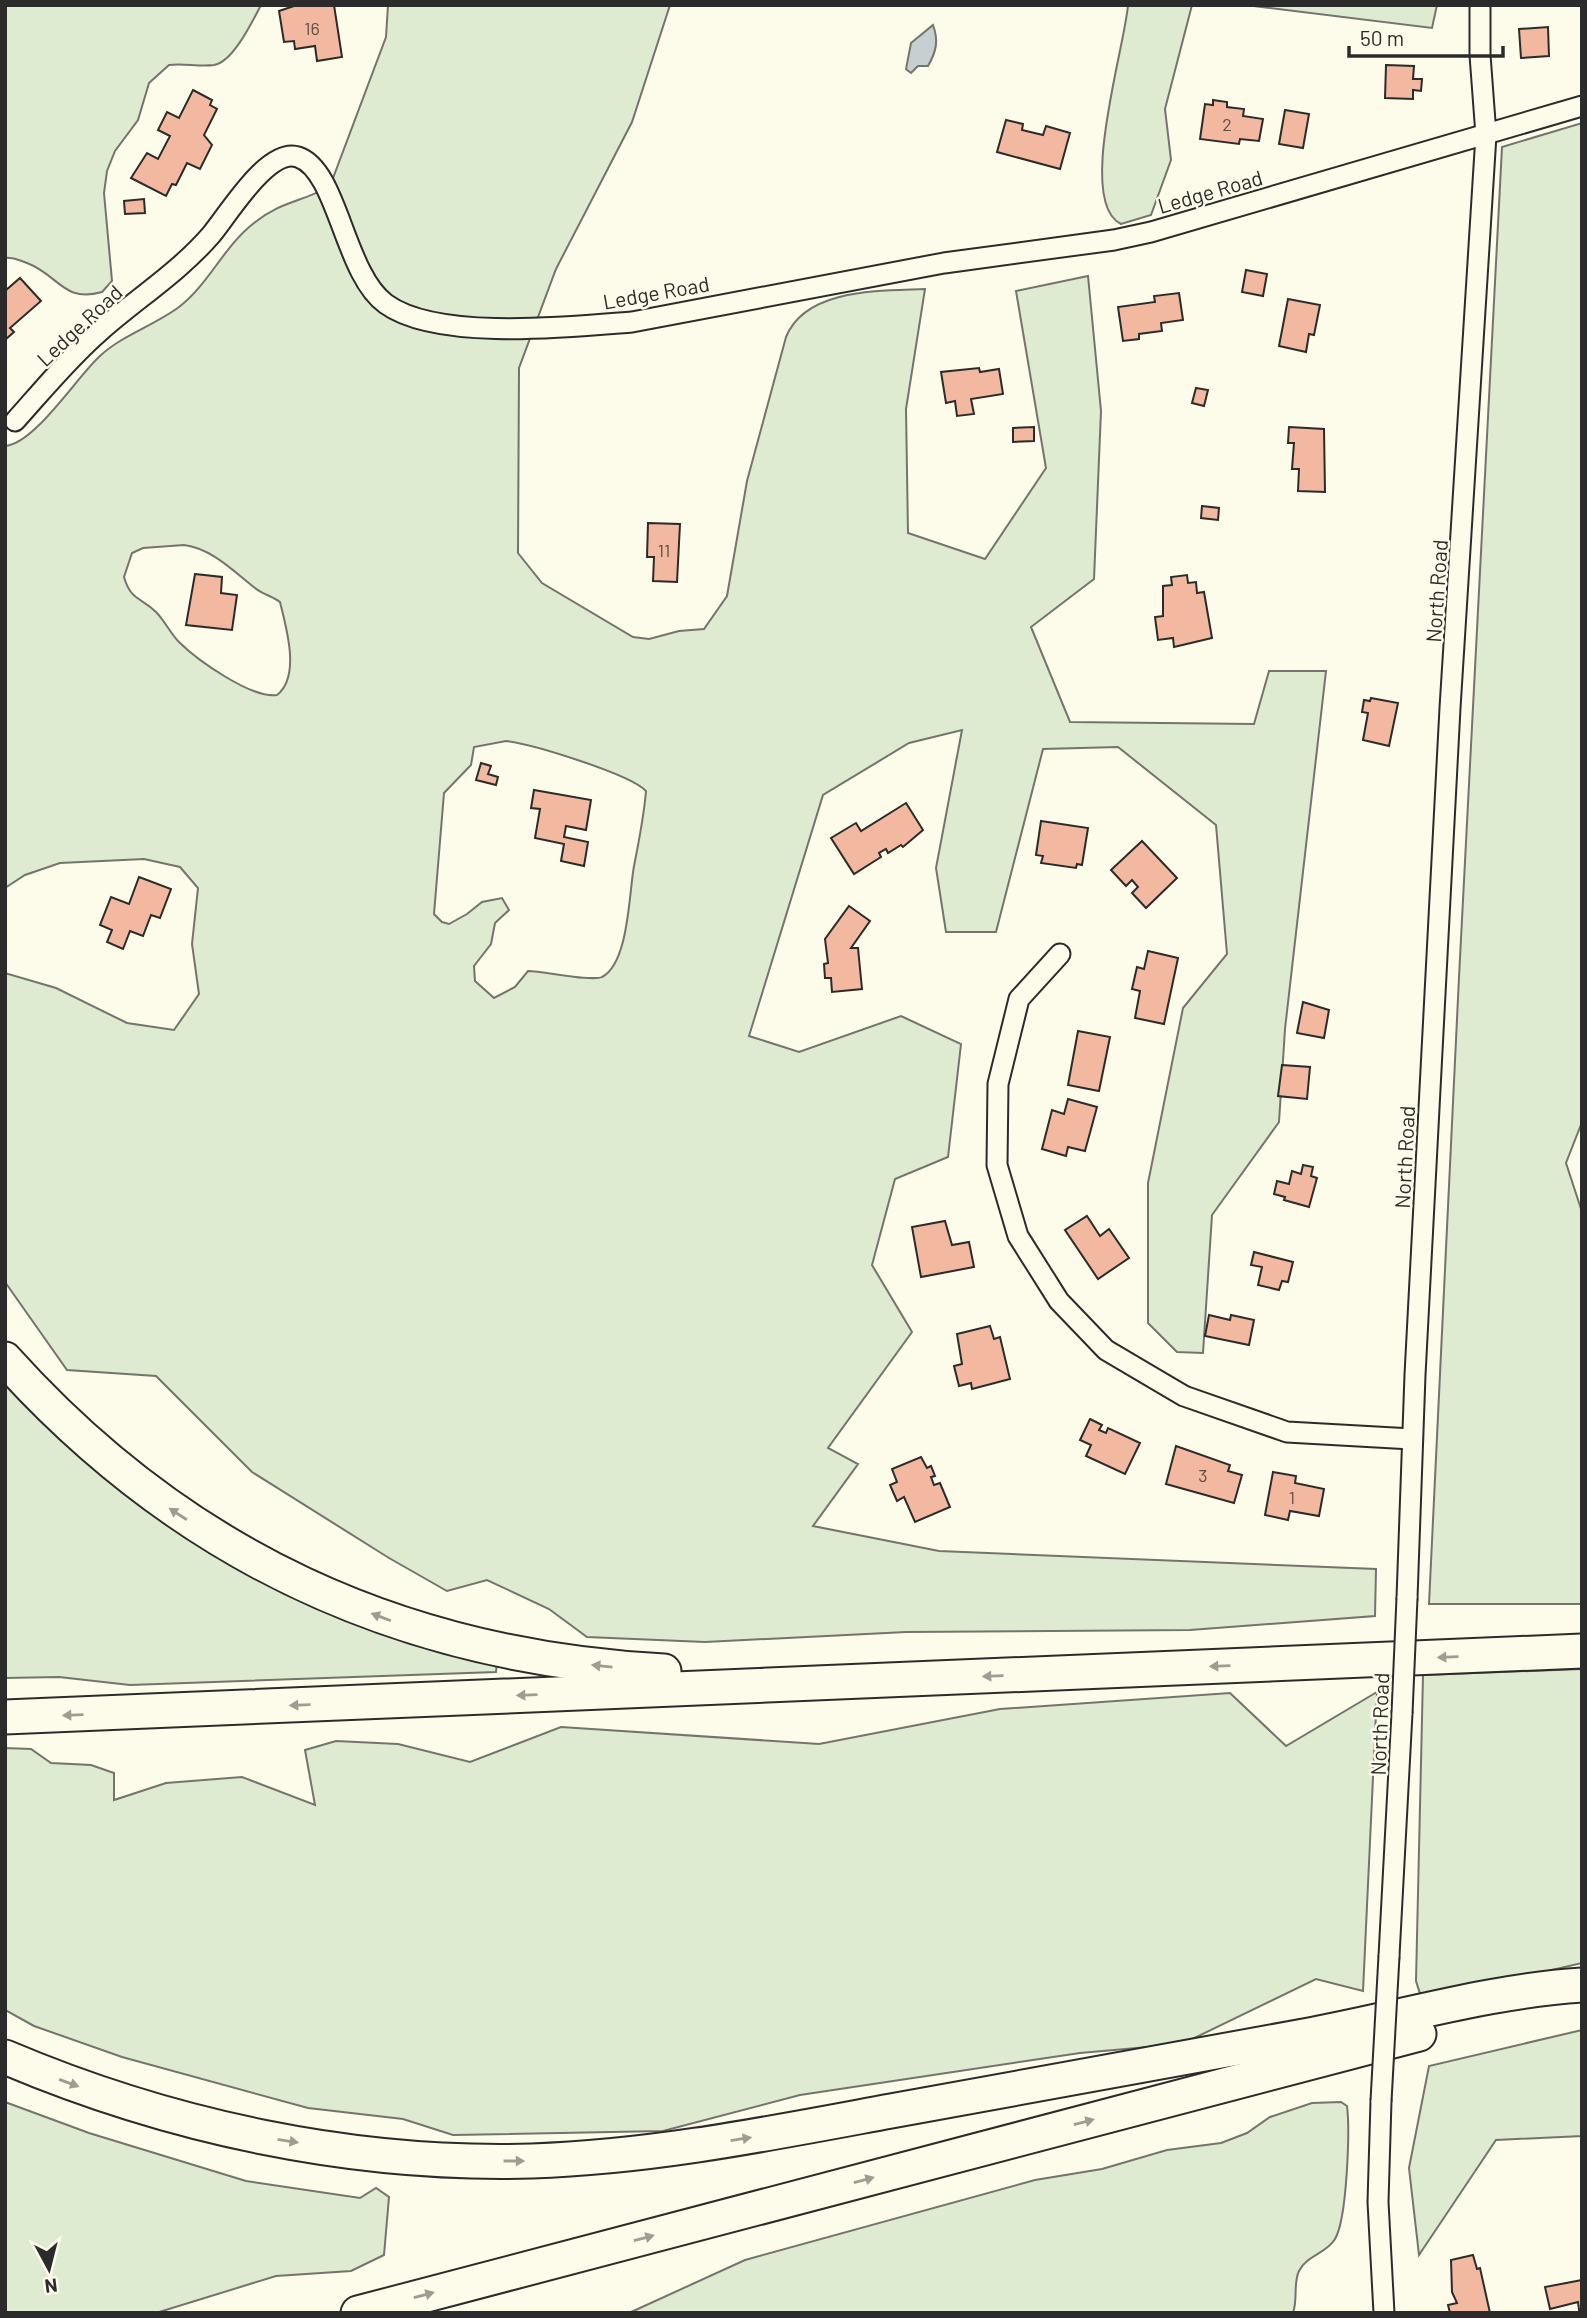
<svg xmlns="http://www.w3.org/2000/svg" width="1587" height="2318" font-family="Barlow,sans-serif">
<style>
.green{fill:#deebd1;stroke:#74746e;stroke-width:2;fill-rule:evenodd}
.water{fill:#c7d0d0;stroke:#74746e;stroke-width:2}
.building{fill:#f2b8a0;stroke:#2b2b2b;stroke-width:2}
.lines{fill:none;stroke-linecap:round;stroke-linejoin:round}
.street-casing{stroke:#2b2b2b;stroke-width:23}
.highway-casing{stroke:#2b2b2b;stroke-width:37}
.street{stroke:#fdfbea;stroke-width:19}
.highway{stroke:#fdfbea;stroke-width:33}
.street-bridge-casing{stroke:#2b2b2b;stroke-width:23;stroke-linecap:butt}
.street-bridge{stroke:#fdfbea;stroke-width:19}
.oneway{fill:#9e9d94}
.labels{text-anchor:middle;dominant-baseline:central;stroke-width:5;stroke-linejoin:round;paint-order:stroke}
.number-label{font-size:18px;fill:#5d4e48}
.street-label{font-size:21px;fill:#2b2b2b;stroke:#fdfbea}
</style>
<rect width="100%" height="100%" fill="#fdfbea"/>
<g class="green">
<path d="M5 5H261C252 22 233 62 214 65 199 67 184 63 169 65L149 83 138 120 115 151 107 171 104 193 112 281 102 292C63 303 59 275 27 263 18 260 15 257 5 258Z"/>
<path d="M388 5H670L632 122 556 269 519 368 518 553 542 583 633 637 649 639 679 631 704 629 727 596 747 481 786 337C806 288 880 291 925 289L906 409 908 533 985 559 1046 468 1016 291 1088 276 1101 411 1094 579 1031 627 1070 722 1254 724 1269 671H1326L1285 1029 1279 1122 1212 1215 1203 1353 1177 1352 1148 1323V1183L1183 1008 1227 954 1216 825 1118 747 1043 749 996 932H946L936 868 962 730 909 743 823 795 749 1036 799 1052 901 1016 961 1044 948 1157 895 1179 872 1265 912 1332 828 1448 858 1464 813 1526 939 1551 1376 1569 1375 1616 1190 1630 906 1632 705 1642 587 1637 549 1609 487 1580 447 1591 389 1558 252 1472 156 1376 67 1370 5 1282V973L56 988 127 1023 174 1030 199 994 192 944 198 888 180 867 144 859 60 863 25 875 5 888V446C35 444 78 375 101 355 123 335 155 325 179 307 209 284 224 246 254 223 281 201 303 202 330 186L386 37ZM184 545C213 549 233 571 255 588 262 594 272 596 280 602 286 627 301 676 277 695 252 699 197 660 179 642 170 633 165 621 156 612 141 597 131 601 124 577L132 553 143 548ZM506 741C532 744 630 774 646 791 644 816 639 841 634 866 629 892 629 963 602 977 593 982 543 971 528 971L515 987 494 998 475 981 474 966 491 944 495 923 509 910 502 898 482 902 467 914 449 924 442 922 434 914 444 793 471 765 474 747Z"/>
<path d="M1128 5H1192L1165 109 1171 160 1151 215 1121 224C1076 202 1125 47 1128 5Z"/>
<polygon points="1245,5 1437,5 1432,28"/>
<path d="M1582 123V1122L1566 1163 1582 1212V1604H1429C1449 1118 1479 633 1502 147Z"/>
<polygon points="5,1377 124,1492 183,1533 497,1661 496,1672 130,1685 59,1677 5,1678"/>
<polygon points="1582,1669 1582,1963 1422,2000 1416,1981 1423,1675"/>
<polygon points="1377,1692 1363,1991 1316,1979 1182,2044 1080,2053 800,2095 663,2131 453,2135 403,2119 308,2108 122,2057 34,2026 5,2010 5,1748 31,1749 51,1763 91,1765 114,1773 114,1800 166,1783 242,1777 315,1805 305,1750 336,1741 398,1744 470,1762 561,1727 819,1744 1000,1709 1230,1693 1286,1746"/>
<polygon points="1582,2030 1582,2136 1496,2140 1419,2255 1409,2168 1429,2066"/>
<polygon points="5,2102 89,2133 246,2181 360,2198 376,2188 389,2197 384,2255 351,2271 276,2276 156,2313 5,2313"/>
<path d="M1341 2102 1347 2106C1350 2131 1347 2219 1335 2239 1326 2254 1307 2255 1299 2271 1293 2283 1298 2299 1293 2313H629L745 2260 1035 2180 1102 2169 1167 2150 1221 2143 1247 2133 1270 2117 1312 2103Z"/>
</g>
<path class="water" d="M933 25C939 41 936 52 928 66H918L911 73 906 69 911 43Z"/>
<g class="building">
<polygon points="297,5 334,5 342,57 317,61 315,46 295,49 294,41 284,42 279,11"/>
<polygon points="1548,27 1549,56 1521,58 1519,29"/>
<polygon points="1386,65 1414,66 1413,79 1422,79 1421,91 1413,90 1413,99 1385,98"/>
<polygon points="193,90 212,100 210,105 217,109 204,135 212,145 200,169 187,163 176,185 172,184 166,196 131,178 147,153 158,159 170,136 158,130 167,112 179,118"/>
<polygon points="1213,100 1227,102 1227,107 1244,109 1243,116 1263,119 1259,141 1240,139 1239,144 1200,139 1205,104 1213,105"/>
<polygon points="1285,110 1309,114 1303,148 1279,144"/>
<polygon points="1006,120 1023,124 1022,130 1043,135 1046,126 1070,133 1060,169 997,152"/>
<polygon points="144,199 145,213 125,214 124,201"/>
<polygon points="1246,270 1267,274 1263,296 1242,292"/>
<polygon points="20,278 41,301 10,328 14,332 6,339 5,291"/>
<polygon points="1179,293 1183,320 1161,323 1162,331 1139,334 1139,339 1123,341 1118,307 1155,302 1154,296"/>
<polygon points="1288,299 1320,305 1314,335 1309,334 1306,352 1279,346"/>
<polygon points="979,368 980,372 999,369 1003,394 971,399 974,414 957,416 955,401 946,403 941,372"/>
<polygon points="1196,388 1208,390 1204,406 1192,403"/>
<polygon points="1034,427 1034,441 1013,442 1013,428"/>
<polygon points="1289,427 1324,429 1325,492 1298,491 1299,469 1292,469 1294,443 1288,443"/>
<polygon points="1202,506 1219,508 1218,520 1201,518"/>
<polygon points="648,523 680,524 677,582 653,581 654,557 647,557"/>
<polygon points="195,574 222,577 221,593 237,595 232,630 186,625"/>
<polygon points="1187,575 1188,583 1196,582 1197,593 1204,592 1212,638 1174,647 1173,638 1158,640 1155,617 1163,616 1163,586 1172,585 1171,577"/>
<polygon points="1371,698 1398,703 1389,746 1363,740 1368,713 1362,712 1364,700 1370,701"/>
<polygon points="481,763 491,766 488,774 498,777 496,785 476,780"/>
<polygon points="534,790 591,800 586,830 566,826 564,837 588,842 584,866 561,861 564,844 535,838 540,809 531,808"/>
<polygon points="906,803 923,830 903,847 901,845 888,853 886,849 879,853 881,857 854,874 831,838 856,823 861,831"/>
<polygon points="1041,821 1088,828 1082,865 1077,864 1076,868 1041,863 1043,856 1036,855"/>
<polygon points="1142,841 1177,878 1146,908 1132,893 1138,887 1132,880 1126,886 1111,870"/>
<polygon points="139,877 171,889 160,918 151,915 143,936 130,931 123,949 107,942 112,930 100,925 111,897 129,904"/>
<polygon points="849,906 870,921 851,948 858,948 862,989 832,992 831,978 825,978 824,964 828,963 825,939"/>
<polygon points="1148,951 1178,958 1164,1024 1135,1018 1140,991 1132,989 1137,967 1144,969"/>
<polygon points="1303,1002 1329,1010 1324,1038 1297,1033"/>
<polygon points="1078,1031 1110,1037 1099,1091 1068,1085"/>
<polygon points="1282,1065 1310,1067 1307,1099 1278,1096"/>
<polygon points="1068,1099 1097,1107 1085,1151 1068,1147 1066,1156 1042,1149 1052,1110 1064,1114"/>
<polygon points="1303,1165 1313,1167 1311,1176 1317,1178 1309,1207 1284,1200 1285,1197 1274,1194 1277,1181 1289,1184 1292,1171 1301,1174"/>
<polygon points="1087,1216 1100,1236 1109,1229 1129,1258 1098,1279 1065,1230"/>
<polygon points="945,1221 952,1245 969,1242 974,1267 921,1277 912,1227"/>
<polygon points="1254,1252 1293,1262 1288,1282 1282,1281 1279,1290 1258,1285 1262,1267 1251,1265"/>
<polygon points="1209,1315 1230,1320 1231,1315 1254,1320 1249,1345 1205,1336"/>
<polygon points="990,1326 994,1339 1000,1337 1010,1379 972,1389 971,1383 959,1386 954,1366 962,1364 957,1334"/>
<polygon points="1090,1419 1102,1425 1099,1430 1106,1433 1108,1428 1140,1443 1125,1474 1086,1456 1091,1445 1080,1440"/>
<polygon points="1176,1446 1230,1465 1228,1471 1242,1475 1234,1503 1166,1484"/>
<polygon points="921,1457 927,1468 931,1466 935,1476 931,1477 934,1485 940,1483 950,1507 915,1522 904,1497 897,1501 890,1485 897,1482 892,1469"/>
<polygon points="1273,1472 1296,1476 1295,1483 1324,1489 1319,1516 1290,1511 1288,1520 1265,1515"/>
<polygon points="1473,2255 1477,2269 1480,2268 1490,2313 1450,2313 1448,2305 1457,2303 1452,2292 1451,2260"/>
<polygon points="1582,2280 1582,2310 1579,2310 1578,2302 1550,2309 1545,2287"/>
</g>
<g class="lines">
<g class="street-casing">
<g id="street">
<path d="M15 421C42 391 68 359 99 332 136 299 178 273 211 235 228 215 268 147 298 157 338 170 344 274 386 304 437 341 570 327 632 322L944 263 1114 240 1151 232 1582 106"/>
<polyline points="1060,954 1019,999 998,1084 997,1165 1018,1236 1059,1301 1106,1350 1184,1396 1287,1432 1412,1439"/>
<polyline points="1407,1598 1415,1375 1450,708 1486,135 1480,55 1480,5"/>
<polyline points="1389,1956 1402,1713"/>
<polyline points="1381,2101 1378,2202 1384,2313"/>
</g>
</g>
<g class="highway-casing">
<g id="highway">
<path d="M5 1359C182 1556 401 1657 664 1671"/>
<polyline points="5,1717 1582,1651"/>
<path d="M5 2057C170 2127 352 2166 532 2161 653 2157 772 2133 891 2111 1029 2086 1167 2061 1304 2036 1397 2019 1488 1991 1582 1985"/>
<polyline points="358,2313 1419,2034"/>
</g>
</g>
<use href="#street" class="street"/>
<use href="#highway" class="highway"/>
<g class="street-bridge-casing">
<g id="street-bridge">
<polyline points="1402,1713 1407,1598"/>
<polyline points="1381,2101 1389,1956"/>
</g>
</g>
<use href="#street-bridge" class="street-bridge"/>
</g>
<defs><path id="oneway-solid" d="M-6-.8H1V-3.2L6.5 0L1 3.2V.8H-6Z" transform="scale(1.75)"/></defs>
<g class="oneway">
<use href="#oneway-solid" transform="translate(178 1514) rotate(-147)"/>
<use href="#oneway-solid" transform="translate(381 1617) rotate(-159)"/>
<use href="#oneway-solid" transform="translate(1448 1657) rotate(178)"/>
<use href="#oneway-solid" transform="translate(602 1666) rotate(-174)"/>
<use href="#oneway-solid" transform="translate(1220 1666) rotate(178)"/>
<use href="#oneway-solid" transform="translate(993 1676) rotate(178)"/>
<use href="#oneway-solid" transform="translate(527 1695) rotate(178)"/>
<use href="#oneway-solid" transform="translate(300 1705) rotate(178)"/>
<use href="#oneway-solid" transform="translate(73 1715) rotate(178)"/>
<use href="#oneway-solid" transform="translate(69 2083) rotate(20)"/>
<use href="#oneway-solid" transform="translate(1084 2122) rotate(-15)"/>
<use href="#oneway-solid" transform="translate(741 2139) rotate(-9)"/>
<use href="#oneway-solid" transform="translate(288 2141) rotate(9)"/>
<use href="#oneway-solid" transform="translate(514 2161)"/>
<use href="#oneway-solid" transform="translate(864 2180) rotate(-15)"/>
<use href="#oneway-solid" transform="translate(644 2238) rotate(-15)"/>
<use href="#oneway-solid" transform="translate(424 2295) rotate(-15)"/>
</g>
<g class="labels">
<g class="number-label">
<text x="312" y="28">16</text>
<text x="1227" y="124">2</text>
<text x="664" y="550">11</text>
<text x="1203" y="1475">3</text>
<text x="1292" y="1497">1</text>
</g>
<g class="street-label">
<text transform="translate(1210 191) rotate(-16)">Ledge Road</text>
<text transform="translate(656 292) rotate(-10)">Ledge Road</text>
<text transform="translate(79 325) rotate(-43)">Ledge Road</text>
<text transform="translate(1436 591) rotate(-86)">North Road</text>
<text transform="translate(1404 1157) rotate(-87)">North Road</text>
<text transform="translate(1379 1724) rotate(-88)">North Road</text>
</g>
</g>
<rect width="1587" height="2318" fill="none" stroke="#2b2b2b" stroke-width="14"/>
<g transform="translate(49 2269) rotate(173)" stroke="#fdfbea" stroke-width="5" paint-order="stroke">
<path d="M0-5L12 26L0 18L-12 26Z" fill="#2b2b2b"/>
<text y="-10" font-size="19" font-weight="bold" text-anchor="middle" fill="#2b2b2b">N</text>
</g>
<path d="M1349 46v10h154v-10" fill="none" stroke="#2b2b2b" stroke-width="3.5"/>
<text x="1360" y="46" font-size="21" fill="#2b2b2b" stroke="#fdfbea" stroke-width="5" paint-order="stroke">50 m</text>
</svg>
